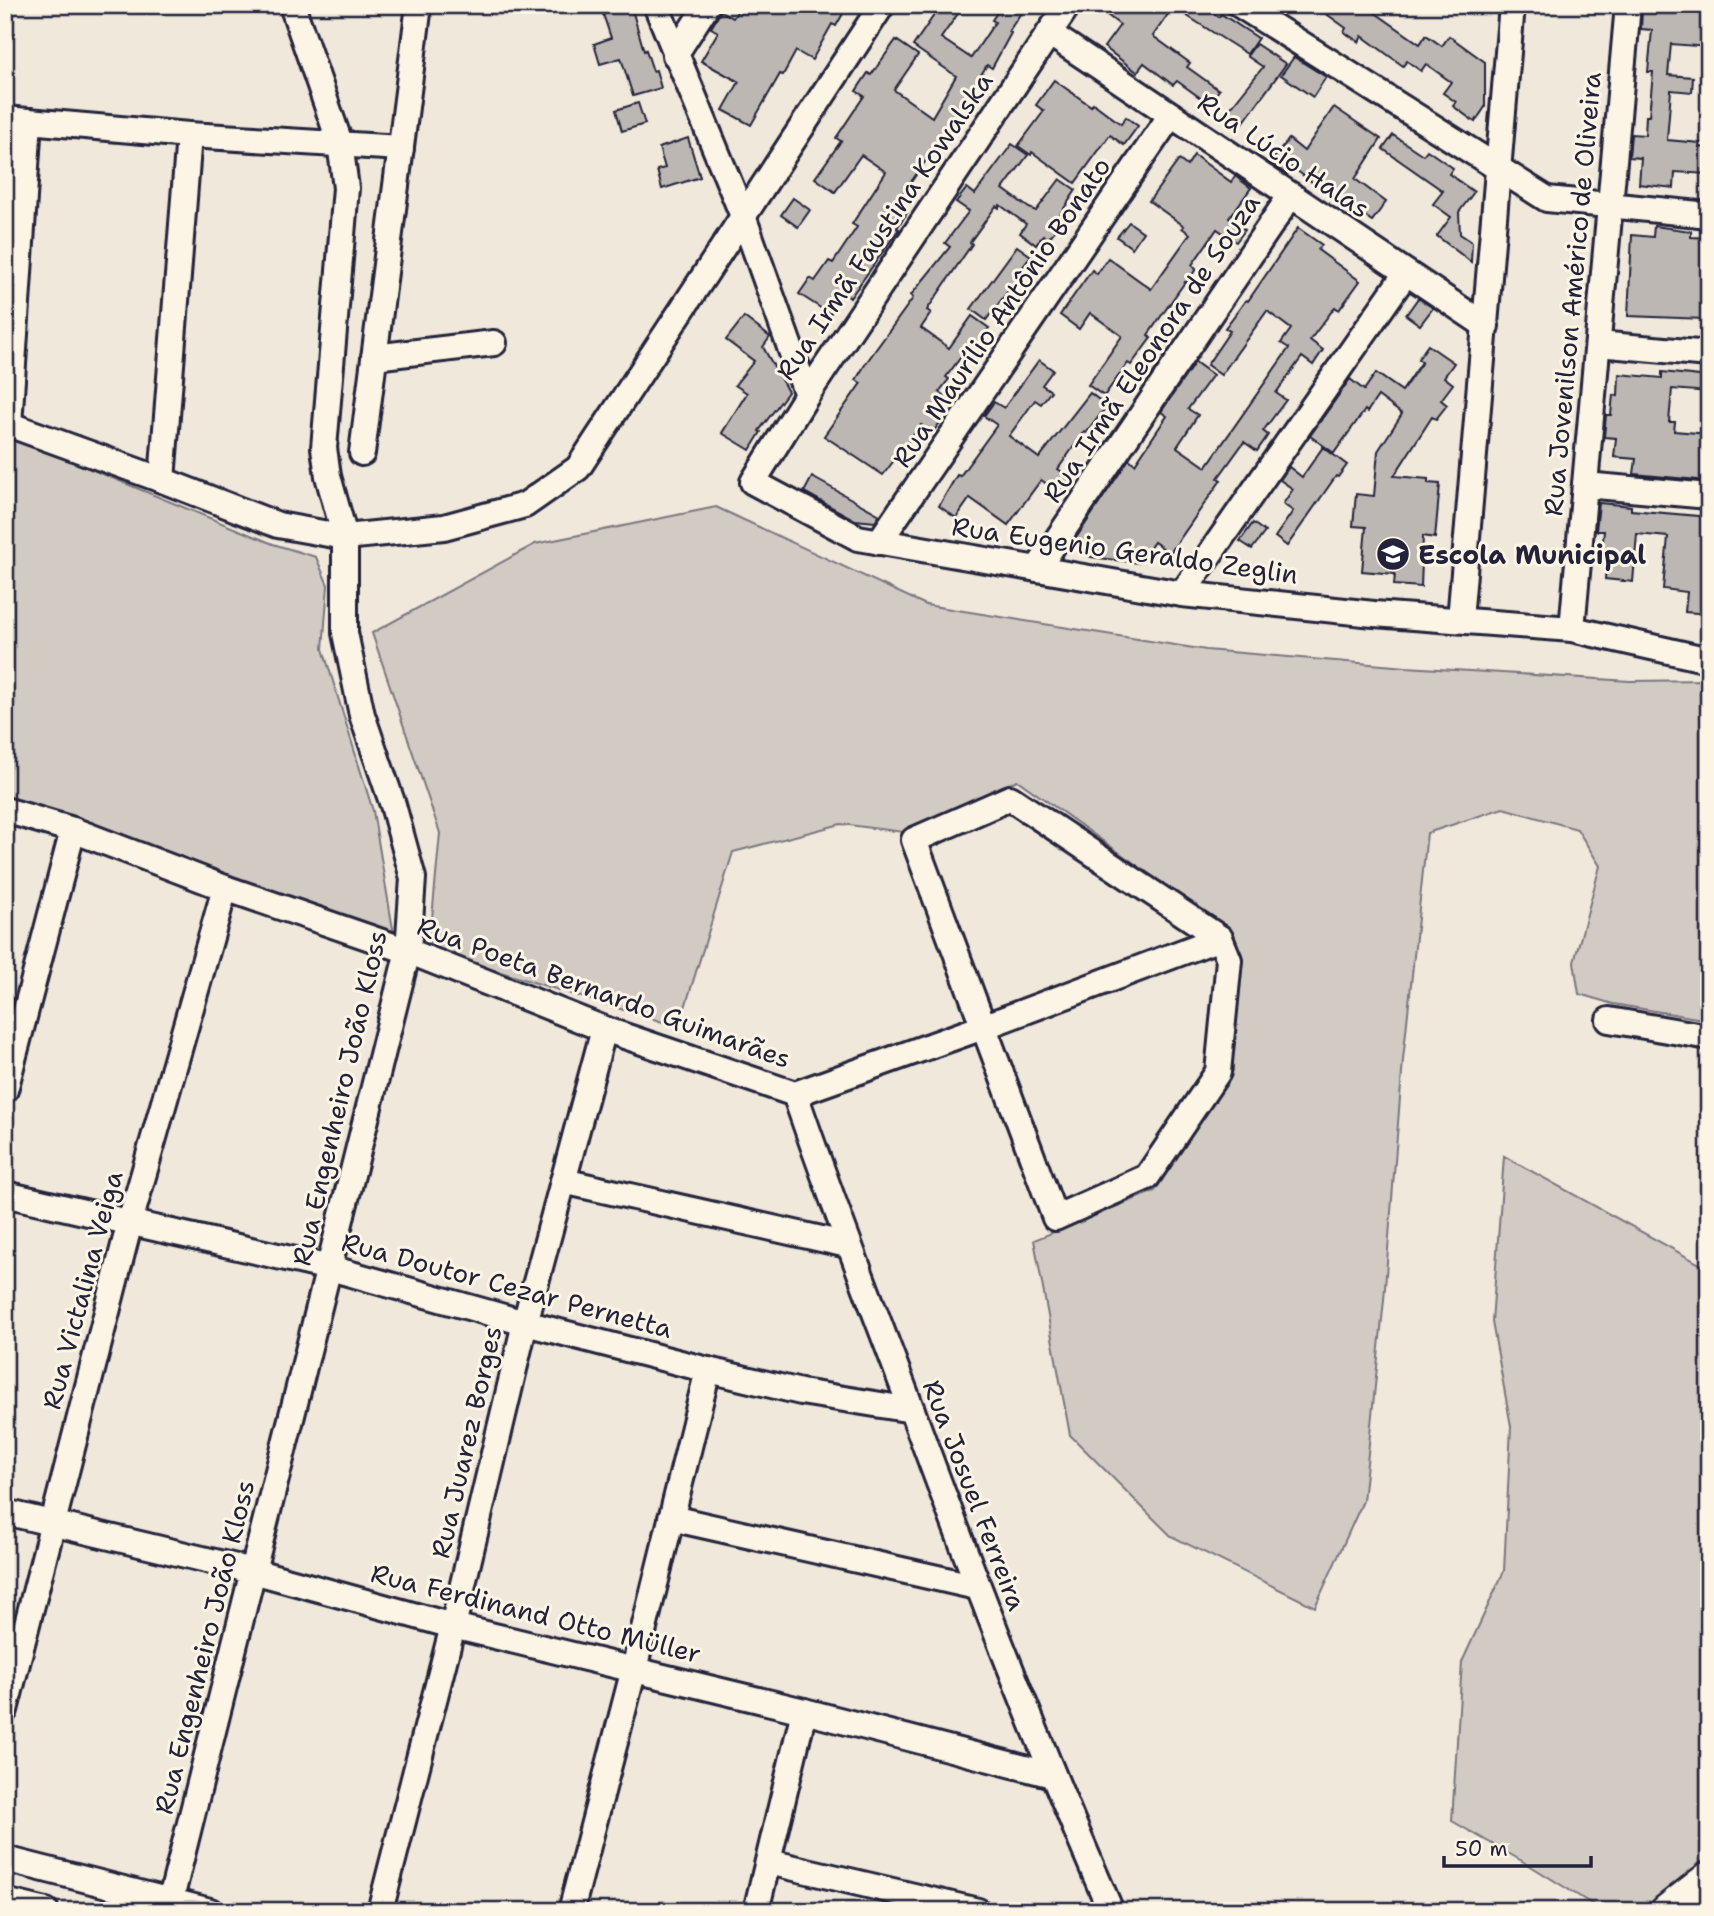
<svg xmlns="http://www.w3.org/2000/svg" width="1714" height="1916" font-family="'Shantell Sans',sans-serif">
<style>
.green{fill:#d1cbc3;stroke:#7a767f;stroke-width:2}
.building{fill:#bcb7b3;stroke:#22223b;stroke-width:2}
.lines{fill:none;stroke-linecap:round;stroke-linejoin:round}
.minor-casing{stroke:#22223b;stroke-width:30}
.major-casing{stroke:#22223b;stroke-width:37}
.minor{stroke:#fcf5e5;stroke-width:24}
.major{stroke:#fcf5e5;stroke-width:32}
.labels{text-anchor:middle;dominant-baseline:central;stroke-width:6;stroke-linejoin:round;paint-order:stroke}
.street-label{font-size:26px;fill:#22223b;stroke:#fcf5e5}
.poi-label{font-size:26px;font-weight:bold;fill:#22223b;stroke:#fcf5e5;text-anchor:start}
</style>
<rect width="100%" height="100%" fill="#efe8db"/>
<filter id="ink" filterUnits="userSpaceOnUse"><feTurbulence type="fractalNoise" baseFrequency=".0143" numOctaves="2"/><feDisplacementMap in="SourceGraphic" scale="14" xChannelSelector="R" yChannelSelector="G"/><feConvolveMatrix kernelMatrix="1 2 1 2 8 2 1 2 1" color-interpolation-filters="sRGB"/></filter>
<g filter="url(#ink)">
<g class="green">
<polygon points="5,434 273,544 316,557 328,585 323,649 373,811 394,935 5,797"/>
<polygon points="716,507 926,605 1206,650 1406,667 1630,681 1709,680 1709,1020 1613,1004 1579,994 1574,962 1600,866 1577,829 1503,808 1427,833 1403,1060 1384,1300 1363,1501 1315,1607 1171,1536 1070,1435 1034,1240 1155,1191 1233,1071 1235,935 1017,780 911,833 841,824 733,852 679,1027 429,950 440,833 372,633 535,544"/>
<polygon points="1504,1156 1709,1269 1709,1873 1645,1911 1603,1911 1529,1865 1452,1821 1462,1662 1504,1571 1511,1426 1492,1322"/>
</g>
<g class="building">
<polygon points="741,5 848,5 836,26 832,24 812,60 796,51 783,75 780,74 751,125 723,110 739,82 701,61 718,32 711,28 721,11 733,18"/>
<polygon points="941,5 964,5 941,38 971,58 995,22 992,20 1002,5 1026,5 1009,31 1011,33 992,68 987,65 943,136 895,205 907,213 897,228 899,229 850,298 844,293 830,314 799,294 810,278 815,281 829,261 833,263 857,227 852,224 886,172 861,155 835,192 815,178 841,141 836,138 864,96 856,91 868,73 871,75 896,40 918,55 894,90 932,117 956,76 913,46"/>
<polygon points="1094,5 1201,5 1219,17 1221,14 1258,38 1247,54 1173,7 1153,36 1190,63 1187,67 1219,90 1209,104 1177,81 1173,85 1144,63 1137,72 1104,47 1120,25"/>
<polygon points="1314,5 1364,5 1420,44 1426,35 1442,46 1449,36 1485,62 1485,107 1475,122 1453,106 1456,102 1443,93 1451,82 1426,64 1421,71 1407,61 1403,66 1362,36 1359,42 1344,32 1346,28"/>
<polygon points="1651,5 1709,5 1709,47 1671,44 1668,75 1693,77 1692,92 1671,90 1667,140 1700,143 1699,147 1709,148 1709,174 1675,172 1674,188 1639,184 1641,158 1629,157 1631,134 1645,135 1646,116 1649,116 1653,72 1648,72 1652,30 1641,29 1642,11 1650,11"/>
<polygon points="631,6 644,51 646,50 653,71 656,70 661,88 633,96 621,58 600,64 594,44 611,38 603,14"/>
<polygon points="1256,44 1286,64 1243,123 1228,111 1263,67 1247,56"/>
<polygon points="1294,57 1326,77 1313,97 1281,75"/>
<polygon points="1054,80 1091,106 1093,103 1121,124 1126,117 1138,126 1124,145 1110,135 1075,183 1032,152 1031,155 1018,146 1044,111 1036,105"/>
<polygon points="638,103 645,124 622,131 616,110"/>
<polygon points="1334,107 1381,139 1355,179 1386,202 1372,221 1338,197 1336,200 1292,167 1286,174 1270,163 1289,139 1304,151"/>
<polygon points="1393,135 1423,155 1427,150 1453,168 1449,174 1474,192 1459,212 1460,234 1472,242 1471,262 1437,236 1451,217 1433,204 1443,191 1383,149"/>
<polygon points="688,138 700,177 662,189 657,170 665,168 659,148"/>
<polygon points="1012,144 1028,155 1003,189 1029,208 1036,211 1060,179 1076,190 1057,219 1055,218 1051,224 1057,228 1048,239 1043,235 1036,245 1020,233 1026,224 1000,205 999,208 996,206 970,242 972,244 927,310 931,313 921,328 949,348 972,316 989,328 977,344 981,347 972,359 964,353 946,377 949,379 939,392 947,398 935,415 942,420 932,433 921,425 883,475 824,436 861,383 856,380 866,363 913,298 911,295 950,247 945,243 969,211 956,202 967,188 975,194"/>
<polygon points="1194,155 1231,182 1235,176 1251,188 1229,218 1245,230 1236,242 1217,229 1192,265 1196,269 1186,283 1185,282 1148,335 1151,338 1131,365 1128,363 1104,396 1088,385 1122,336 1090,313 1079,329 1060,315 1092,270 1097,274 1108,258 1151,289 1190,234 1182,228 1184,226 1149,201 1179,160 1187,166"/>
<polygon points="793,198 810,210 798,227 781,215"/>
<polygon points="1129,222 1143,232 1132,248 1117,237"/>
<polygon points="1654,226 1691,231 1691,237 1709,238 1709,298 1707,298 1705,319 1628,316 1632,235 1653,237"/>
<polygon points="1298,228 1322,245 1318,250 1360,281 1339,310 1335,307 1310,340 1323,350 1313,365 1302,357 1276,393 1286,400 1263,431 1268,435 1257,451 1244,442 1218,478 1221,480 1170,553 1154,542 1139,563 1091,557 1072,544 1129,459 1135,464 1167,416 1161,412 1195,362 1213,375 1188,409 1198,415 1177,447 1206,467 1289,348 1281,343 1291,329 1267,311 1221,375 1207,365 1230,331 1225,328 1246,300 1248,301"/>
<polygon points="1017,246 1031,256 1019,272 1021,274 986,320 971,309"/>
<polygon points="1418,298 1433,308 1420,325 1406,315"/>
<polygon points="744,317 770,337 763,347 788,392 759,431 761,432 750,450 722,433 747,393 735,385 754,361 726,340"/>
<polygon points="1428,345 1454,363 1444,377 1453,384 1441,400 1447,405 1436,419 1432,417 1394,476 1428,479 1428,483 1440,484 1435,538 1423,536 1421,587 1394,585 1395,574 1362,571 1366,527 1353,526 1356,494 1374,496 1378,451 1402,414 1378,396 1367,412 1365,410 1334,453 1310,436 1350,379 1364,390 1376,373 1402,391 1422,362 1418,359"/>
<polygon points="1039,360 1053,370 1042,385 1051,391 1041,404 1035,400 1009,436 1039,458 1090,393 1107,406 1086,433 1084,432 1058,469 1074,480 1062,495 1041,480 1008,525 970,498 956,518 939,506 957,475 960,476 997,425 984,416 994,402 1004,408"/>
<polygon points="1662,372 1709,377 1709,392 1672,389 1669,422 1675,422 1674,431 1709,434 1709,481 1634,474 1636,459 1614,457 1616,438 1604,437 1606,415 1611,415 1613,395 1618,396 1619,374 1662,378"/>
<polygon points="1323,447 1347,465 1338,477 1336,476 1287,546 1275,537 1293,511 1283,504 1293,489 1280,480 1289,467 1302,477"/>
<polygon points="812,477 880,515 875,522 855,520 804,492"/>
<polygon points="1599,503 1631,506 1631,510 1709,517 1709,551 1705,551 1702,587 1709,588 1709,614 1685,612 1687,592 1663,589 1668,537 1637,534 1633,582 1605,579 1607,552 1602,551 1604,531 1596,531"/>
<polygon points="1253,523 1265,532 1252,549 1240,541"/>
</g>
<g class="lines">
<g class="minor-casing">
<g id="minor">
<polyline points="656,5 743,216 807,395"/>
<polyline points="1068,5 807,395 753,482 858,538 1182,594 1374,614 1572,629 1709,660"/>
<polyline points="1240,5 1547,199 1709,215"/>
<polyline points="1049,33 1486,326"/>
<polyline points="675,55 707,5"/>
<polyline points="5,119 189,135 401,148"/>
<polyline points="1598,344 1709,354"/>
<polyline points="374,357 494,343"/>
<polyline points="5,423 162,480 278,525 345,537 444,527 525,505 578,468 882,5"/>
<polyline points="9,425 29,121"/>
<polyline points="362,453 419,5"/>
<polyline points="162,480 189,135"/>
<polyline points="1585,485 1709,496"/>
<polyline points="879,542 1171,115"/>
<polyline points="1037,569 1291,195"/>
<polyline points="1182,594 1406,273"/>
<polyline points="1460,620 1512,5"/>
<polyline points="1572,629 1628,5"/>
<polygon points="1010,798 1220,938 1229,960 1218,1072 1147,1177 1055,1218 914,840"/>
<polyline points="5,810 73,830 225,888 408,951 604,1029 795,1094 983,1027 1220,938"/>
<polyline points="1609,1020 1709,1037"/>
<polyline points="5,1090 73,830"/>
<path d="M795 1094C832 1202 873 1307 913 1413 975 1581 1039 1747 1111 1911"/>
<polyline points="563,1181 848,1245"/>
<polyline points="5,1194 330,1268 525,1323 708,1370 801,1392 912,1410"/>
<polyline points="5,1512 253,1571 453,1626 804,1711 1052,1775"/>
<polyline points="671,1518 977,1587"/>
<polyline points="5,1710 130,1222 225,888"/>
<polyline points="5,1859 210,1911"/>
<polyline points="769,1862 978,1911"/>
<polyline points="5,1901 46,1911"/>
<polyline points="168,1911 408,951 413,878 393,805 362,715 345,633 345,537 328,476 324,448 346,188 340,143 292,5"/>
<polyline points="380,1911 453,1626 525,1323 604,1029"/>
<polyline points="571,1911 634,1669 708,1370"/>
<polyline points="756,1911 804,1711"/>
</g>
</g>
<g class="major-casing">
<polyline id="major" points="1667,1911 1709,1878"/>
</g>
<use href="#minor" class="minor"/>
<use href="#major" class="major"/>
</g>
</g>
<defs>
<g id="school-disc" transform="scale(1.75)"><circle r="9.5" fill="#22223b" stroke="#fcf5e5"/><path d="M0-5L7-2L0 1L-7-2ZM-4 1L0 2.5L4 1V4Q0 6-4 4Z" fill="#fff"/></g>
</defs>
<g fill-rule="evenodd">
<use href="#school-disc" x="1393" y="554"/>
</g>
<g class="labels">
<g class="street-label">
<text transform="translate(1284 155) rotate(34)">Rua Lúcio Halas</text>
<text transform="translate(884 226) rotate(-56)">Rua Irmã Faustina Kowalska</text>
<text transform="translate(1572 294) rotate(-85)">Rua Jovenilson Américo de Oliveira</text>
<text transform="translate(1001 312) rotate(-56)">Rua Maurílio Antônio Bonato</text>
<text transform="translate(1151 348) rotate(-56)">Rua Irmã Eleonora de Souza</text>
<text transform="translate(1125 550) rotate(8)">Rua Eugenio Geraldo Zeglin</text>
<text transform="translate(604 992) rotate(20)">Rua Poeta Bernardo Guimarães</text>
<text transform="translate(339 1098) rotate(-77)">Rua Engenheiro João Kloss</text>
<text transform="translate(507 1285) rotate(15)">Rua Doutor Cezar Pernetta</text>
<text transform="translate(82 1290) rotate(-75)">Rua Victalina Veiga</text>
<text transform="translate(466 1442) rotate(-77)">Rua Juarez Borges</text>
<text transform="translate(975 1495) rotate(69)">Rua Josuel Ferreira</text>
<text transform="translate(536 1613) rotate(14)">Rua Ferdinand Otto Müller</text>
<text transform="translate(204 1647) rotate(-76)">Rua Engenheiro João Kloss</text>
</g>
<g class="poi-label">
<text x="1418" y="554">Escola Municipal</text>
</g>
</g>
<rect width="1714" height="1916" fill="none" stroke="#fcf5e5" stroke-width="28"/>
<rect x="14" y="14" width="1686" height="1888" fill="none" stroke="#22223b" stroke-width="2.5" filter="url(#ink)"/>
<path d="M1444 1856v10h147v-10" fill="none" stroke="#22223b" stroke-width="3.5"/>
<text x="1455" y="1856" font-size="21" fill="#22223b" stroke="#fcf5e5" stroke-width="5" paint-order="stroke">50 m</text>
</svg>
